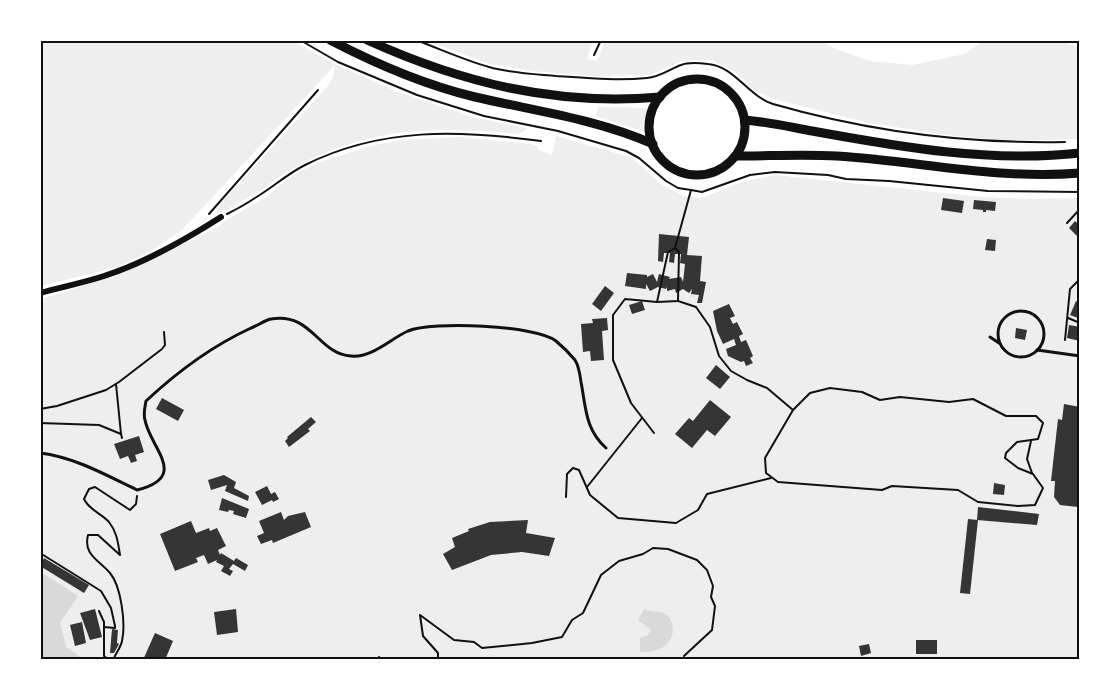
<svg xmlns="http://www.w3.org/2000/svg" width="1120" height="700" font-family="Karla,sans-serif">
<style>
.green{fill:#eee}
.water{fill:#d9d9d9}
.building{fill:#353535}
.lines{fill:none;stroke-linecap:round;stroke-linejoin:round}
.path{stroke:#111;stroke-width:2}
.service{stroke:#111;stroke-width:3}
.minor{stroke:#111;stroke-width:6}
.secondary{stroke:#111;stroke-width:9}
.neatline{fill:none;stroke:#111;stroke-width:2}
</style>
<rect width="100%" height="100%" fill="#fff"/>
<g class="green">
<path d="M40 41H293L335 64 395 91 472 117 526 128V130L518 134C438 126 367 127 294 168 284 173 276 180 267 186 250 197 233 207 215 215L220 205 240 182 327 87 333 77 335 65 182 230 151 251 118 267 41 286Z"/>
<polygon points="427,41 593,41 587,59 597,61 605,41 821,41 834,48 869,61 912,65 965,54 983,41 1059,41 1079,47 1079,139 1010,141 947,135 869,123 774,99 754,90 738,74 712,60 682,61 650,75 593,76 531,71 490,64"/>
<polygon points="598,107 647,108 643,125 645,132 596,116"/>
<polygon points="556,136 633,158 659,183 683,196 702,198 741,182 775,175 983,197 1035,199 1079,198 1079,659 41,660 41,299 121,274 220,226 223,222 266,197 291,176 317,163 370,146 400,140 461,137 531,144 537,146 538,150 552,155"/>
</g>
<g class="water">
<polygon points="44,574 78,596 60,623 66,647 79,656 79,659 41,659 40,579"/>
<path d="M644 609C652 613 660 610 667 615 671 618 672 623 673 628 673 647 656 653 640 652V638L648 635 651 630 638 620Z"/>
</g>
<g class="building">
<polygon points="943,198 964,201 962,213 941,210"/>
<polygon points="974,200 996,202 995,211 986,210 986,212 983,212 983,210 973,209"/>
<polygon points="1075,221 1080,226 1080,239 1069,228"/>
<polygon points="659,234 689,237 687,255 702,256 700,281 706,282 702,303 697,303 699,295 691,294 692,289 689,293 683,289 676,293 675,289 667,291 667,287 666,289 658,287 650,291 646,284 646,289 625,286 627,273 647,275 647,277 653,274 657,282 659,274 670,277 669,279 681,277 683,282 685,264 680,263 681,254 675,254 674,263 669,262 670,253 664,253 663,262 658,261"/>
<polygon points="987,239 996,240 995,251 985,250"/>
<polygon points="605,286 614,293 601,311 592,304"/>
<polygon points="642,301 645,310 632,314 629,305"/>
<polygon points="1076,301 1080,303 1078,318 1070,315"/>
<polygon points="729,304 735,316 730,318 733,324 737,322 743,334 739,336 741,342 746,340 753,356 750,358 753,363 746,366 744,361 741,362 728,356 726,349 736,345 734,339 723,344 717,331 713,311"/>
<polygon points="607,318 608,330 602,331 604,360 591,361 590,351 583,352 581,324 593,323 592,319"/>
<polygon points="1069,325 1080,327 1080,341 1067,338"/>
<polygon points="1016,328 1027,330 1025,340 1015,338"/>
<polygon points="716,365 730,377 720,389 706,378"/>
<polygon points="162,398 184,410 178,421 156,409"/>
<polygon points="710,400 731,417 715,436 707,430 692,448 675,434 689,418 693,421"/>
<polygon points="1064,404 1080,407 1080,506 1078,507 1060,505 1054,497 1055,481 1051,481 1058,419 1062,420"/>
<polygon points="311,417 316,422 308,429 310,431 289,447 285,441 288,438 287,437"/>
<polygon points="139,436 144,452 135,455 137,461 131,463 128,456 120,459 114,444"/>
<polygon points="224,475 236,482 234,488 249,496 248,501 225,491 227,485 211,490 208,480"/>
<polygon points="994,483 1005,485 1004,495 993,494"/>
<polygon points="267,486 271,494 275,492 279,499 273,502 272,500 262,505 255,492"/>
<polygon points="222,498 249,509 246,518 233,514 234,511 229,510 228,512 219,510"/>
<polygon points="978,507 1039,514 1037,525 977,520"/>
<polygon points="281,512 284,520 288,516 305,512 311,527 273,543 272,540 261,544 257,536 264,533 259,521"/>
<polygon points="968,519 978,520 970,594 960,593"/>
<polygon points="528,520 526,533 555,538 549,556 522,552 491,555 452,570 443,554 455,547 452,538 469,531 468,529 490,522"/>
<polygon points="191,521 196,533 209,528 210,531 217,528 226,546 218,550 220,555 221,553 234,561 236,558 248,565 245,571 233,564 229,569 233,571 230,576 221,571 224,566 216,562 217,560 208,564 204,555 196,558 198,562 175,571 160,534"/>
<polygon points="44,558 89,585 84,593 40,566"/>
<polygon points="95,609 102,637 90,640 80,613"/>
<polygon points="236,609 238,632 217,635 214,612"/>
<polygon points="82,622 86,643 75,646 70,625"/>
<polygon points="112,629 118,630 117,643 119,644 114,653 110,653"/>
<polygon points="155,633 173,641 165,660 143,660"/>
<rect x="916" y="640" width="21" height="14"/>
<polygon points="869,644 871,653 861,656 859,646"/>
</g>
<g class="lines">
<g class="path">
<polyline points="300,40 338,62 417,95 484,116 558,131 626,151 639,158 666,181 678,188 691,190 702,192 750,175 775,172 828,175 846,179 889,181 988,191 1080,192"/>
<path d="M416 40C440 49 464 60 489 67 510 73 534 74 556 76 586 78 617 81 647 78 660 77 670 69 681 65 688 62 700 63 708 64 734 66 748 96 773 104 867 131 966 144 1065 142"/>
<polyline points="594,55 601,40"/>
<polyline points="691,190 675,248 679,252 678,301 696,307 710,327 719,356 731,371 747,380 767,388 793,410 810,393 830,388 862,392 880,400 900,397 949,402 973,399 1006,416 1036,416 1043,423 1038,439 1017,442 1006,453 1005,458 1018,468 1033,474 1043,488 1035,505 1018,506 978,502 958,490 892,486 882,490 778,482 766,473 765,458 793,410"/>
<polyline points="209,214 318,90"/>
<path d="M227 214C237 209 246 204 255 198 272 188 287 174 305 165 381 127 459 130 541 141"/>
<polyline points="1067,223 1080,209"/>
<polyline points="657,302 668,252 675,248"/>
<polyline points="1068,318 1080,323"/>
<polyline points="1065,340 1070,289 1078,281"/>
<polyline points="116,384 121,434"/>
<polyline points="40,409 57,406 106,390 119,382 162,349 165,345 164,332"/>
<polyline points="40,423 99,425 121,434 122,438"/>
<polyline points="654,433 631,403 613,360 613,315 625,299 657,302 678,301"/>
<polyline points="1031,441 1027,459 1032,473"/>
<polyline points="587,487 642,418"/>
<polyline points="566,497 567,474 573,468 579,470 590,495 618,518 676,523 698,510 707,494 771,478"/>
<polyline points="40,553 101,591 111,608 115,626 115,628 104,627"/>
<polyline points="40,569 40,573"/>
<polyline points="99,611 104,622 104,656 109,660"/>
<path d="M109 660 114 658C116 653 121 647 122 641 126 623 121 586 110 573 99 560 83 555 88 535H98L120 555C118 543 117 532 109 522 101 513 89 510 84 499L89 489 95 487 130 510 136 504 137 496"/>
<polyline points="377,660 379,657 382,660"/>
<polyline points="438,660 438,653 423,636 420,615 454,640 474,642 482,648 532,643 562,637 572,620 583,613 601,575 619,561 643,554 653,548 668,549 697,560 707,570 713,586 711,597 715,606 712,630 684,656"/>
</g>
<g class="service">
<circle cx="1021" cy="334" r="23"/>
<polyline points="990,337 999,343"/>
<polyline points="1037,350 1080,356"/>
<path d="M40 453C74 457 106 475 137 490 190 477 150 448 145 420 143 414 145 407 146 401 177 372 212 346 251 328 257 326 265 320 271 319 312 312 318 354 351 356 372 358 390 339 408 331 432 321 535 325 556 341 562 346 570 354 575 360 579 366 580 375 581 382 586 408 585 429 606 448"/>
</g>
<path class="minor" d="M40 293C61 287 83 283 104 276 145 263 185 240 221 217"/>
<g class="secondary">
<path d="M330 40C376 64 425 85 475 97 535 111 597 119 653 144"/>
<path d="M367 40C462 83 555 106 660 97"/>
<circle cx="697" cy="127" r="48"/>
<path d="M745 120C768 122 790 127 812 131 900 147 991 163 1080 153"/>
<path d="M736 156C770 156 804 154 837 156 918 161 998 180 1080 173"/>
</g>
</g>
<rect width="1120" height="700" fill="none" stroke="#ffffff" stroke-width="84"/>
<rect x="42" y="42" width="1036" height="616" class="neatline"/>
</svg>
